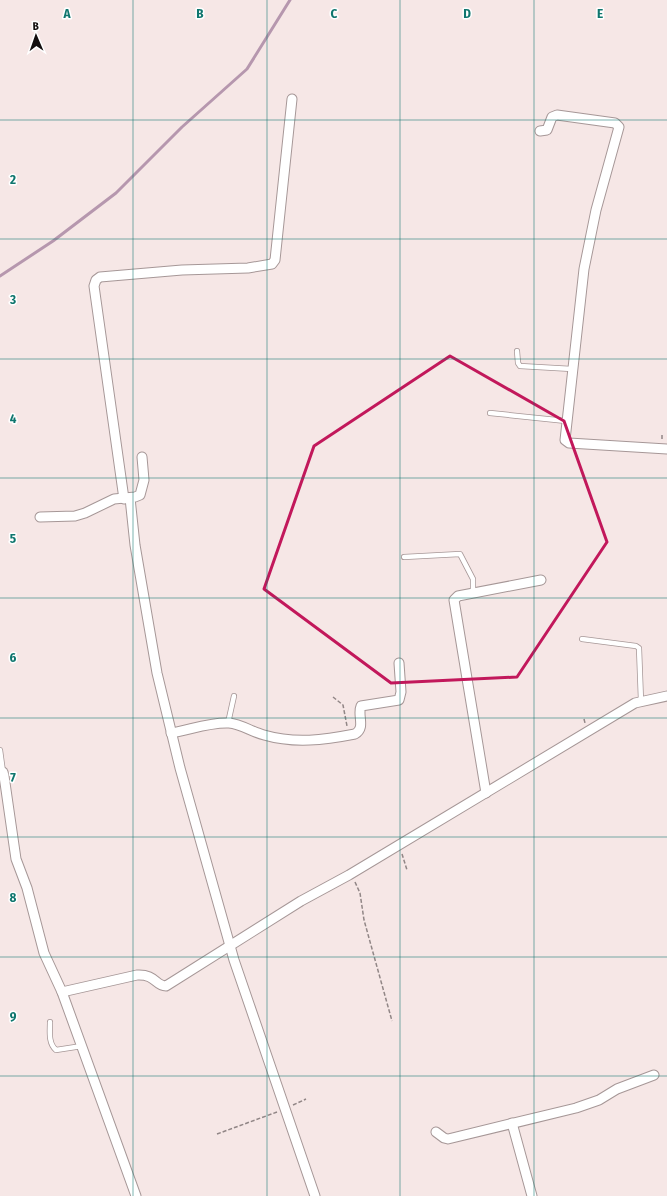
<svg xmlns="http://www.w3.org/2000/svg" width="667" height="1196" font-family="'Fira Sans Condensed',sans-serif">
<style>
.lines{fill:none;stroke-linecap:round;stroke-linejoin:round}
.stream{stroke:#b697ae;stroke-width:3}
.lane-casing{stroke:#a69797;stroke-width:6}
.street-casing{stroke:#a69797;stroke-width:11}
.path{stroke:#918686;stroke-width:1.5;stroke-dasharray:4 2;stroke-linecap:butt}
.lane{stroke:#fff;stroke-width:4.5}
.street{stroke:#fff;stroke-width:9}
.marked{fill:none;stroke:#c2185b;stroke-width:3;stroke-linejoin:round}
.grid{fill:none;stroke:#0f766e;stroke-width:1;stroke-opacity:0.55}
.grid-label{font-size:13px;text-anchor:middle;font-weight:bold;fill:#0f766e;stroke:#fff;stroke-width:3;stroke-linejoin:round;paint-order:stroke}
</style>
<rect width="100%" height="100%" fill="#f6e7e6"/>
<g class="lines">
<polyline class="stream" points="0,276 53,241 116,193 182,127 247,69 290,0"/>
<g class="lane-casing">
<g id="lane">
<polyline points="517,351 518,363 520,366 572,369"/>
<polyline points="490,413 566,421"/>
<polyline points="404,557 460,554 473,579 473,594"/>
<polyline points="582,639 636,646 639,648 641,701"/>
<polyline points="228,723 234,696"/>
<polyline points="0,750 3,772"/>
<path d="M50 1022C50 1031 48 1043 56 1050L82 1046"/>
</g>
</g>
<g class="street-casing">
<g id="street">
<polyline points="540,131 547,130 552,117 557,115 615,123 619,127 596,210 584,269 565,440 569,443 667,449"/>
<polyline points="130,498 135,545 157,673 180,768 234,960 315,1196"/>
<polyline points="124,499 94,286 96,280 100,277 182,270 248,268 272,264 275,260 292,99"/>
<polyline points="40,517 75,516 85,513 114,499 135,497 140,495 144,480 142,457"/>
<path d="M171 733C190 730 209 722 229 723 241 724 252 732 264 735 295 744 324 740 355 734 366 728 357 715 361 706L399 700 401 692 399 663"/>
<polyline points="0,771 3,772 4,776 16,859 27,888 44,953 62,992 136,1196"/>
<polyline points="486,793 454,600 458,596 541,580"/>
<path d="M62 992 137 975C156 974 155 986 166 986L301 901 349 875 635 703 667 696"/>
<polyline points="512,1123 532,1196"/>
<polyline points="436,1132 444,1138 448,1139 576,1108 599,1100 617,1089 654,1075"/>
</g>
</g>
<g class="path">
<polyline points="662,439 662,434"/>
<polyline points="333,697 343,705 347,726"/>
<polyline points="584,719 585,723"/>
<polyline points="402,854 407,870"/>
<polyline points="355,882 360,893 364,920 392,1021"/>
<polyline points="293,1105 306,1099"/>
<polyline points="217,1134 277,1112"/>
</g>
<use href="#lane" class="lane"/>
<use href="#street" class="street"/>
</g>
<path class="marked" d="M450 356 564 421 607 542 517 677 391 683 264 589 314 446Z"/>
<path class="grid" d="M133 0V1196M267 0V1196M400 0V1196M534 0V1196M0 120H667M0 239H667M0 359H667M0 478H667M0 598H667M0 718H667M0 837H667M0 957H667M0 1076H667"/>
<g class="grid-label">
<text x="67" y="18">A</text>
<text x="200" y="18">B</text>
<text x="334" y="18">C</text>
<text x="467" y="18">D</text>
<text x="600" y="18">E</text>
<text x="13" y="184">2</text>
<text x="13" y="304">3</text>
<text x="13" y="423">4</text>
<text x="13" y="543">5</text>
<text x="13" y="662">6</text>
<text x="13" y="782">7</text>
<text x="13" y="902">8</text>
<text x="13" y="1021">9</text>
</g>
<g transform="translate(36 36) rotate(358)" stroke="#ffffff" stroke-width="3" paint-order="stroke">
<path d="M0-3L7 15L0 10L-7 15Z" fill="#130e0e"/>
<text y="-6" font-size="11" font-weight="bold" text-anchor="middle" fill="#130e0e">B</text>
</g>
</svg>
